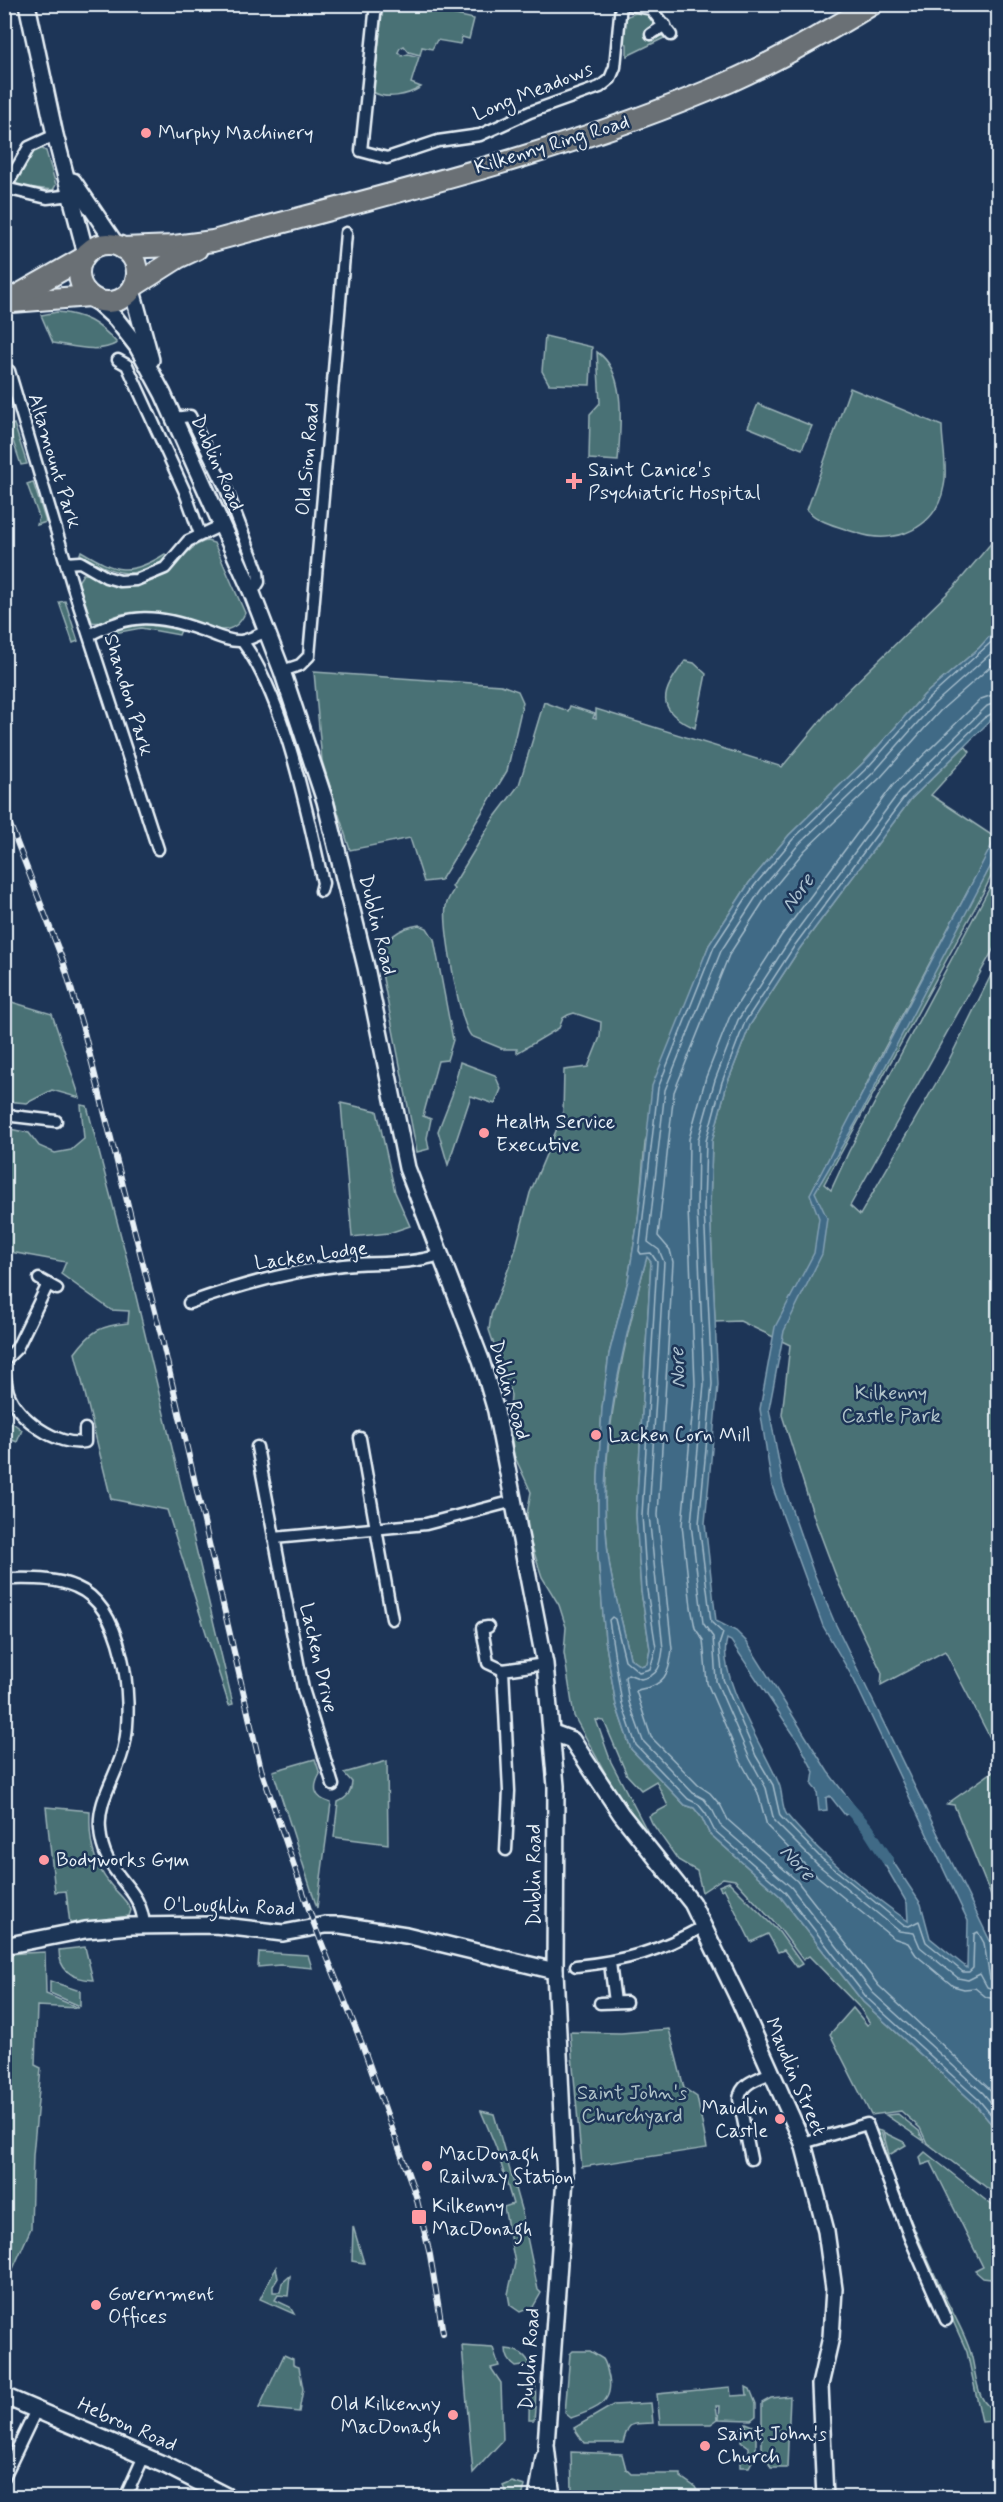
<svg xmlns="http://www.w3.org/2000/svg" width="1003" height="2502" font-family="Mynerve,sans-serif">
<style>
.green{fill:#4a7175;stroke:#99b1b6;stroke-width:1.5}
.water{fill:#3f6a86;stroke:#83a0b4;stroke-width:1.5;fill-rule:evenodd}
.lines{fill:none;stroke-linecap:round;stroke-linejoin:round}
.shore{stroke:#a4bbca;stroke-width:1.5}
.canal{stroke:#3f6a86;stroke-width:12}
.street-casing{stroke:#e8f1f8;stroke-width:15}
.secondary-casing{stroke:#e8f1f8;stroke-width:20}
.highway-casing{stroke:#e8f1f8;stroke-width:24}
.street{stroke:#1d3557;stroke-width:10}
.secondary{stroke:#1d3557;stroke-width:15}
.highway{stroke:#6b7074;stroke-width:20}
.rail-casing{stroke:#e8f1f8;stroke-width:6}
.rail{stroke:#1d3557;stroke-width:4;stroke-dasharray:11;stroke-linecap:butt}
.poi-dot{fill:#ff9aa2;stroke:#1d3557;stroke-width:2}
.labels{text-anchor:middle;dominant-baseline:central;stroke-width:5;stroke-linejoin:round;paint-order:stroke}
.street-label{font-size:20px;fill:#e8f1f8;stroke:#1d3557}
.poi-label{font-size:20px;fill:#e8f1f8;stroke:#1d3557;text-anchor:start}
.park-label{font-size:20px;fill:#b1c4ca;stroke:#1d3557}
.water-label{font-size:21px;font-style:italic;fill:#adc2d0;stroke:#1d3557}
</style>
<rect width="100%" height="100%" fill="#1d3557"/>
<filter id="ink" filterUnits="userSpaceOnUse"><feTurbulence type="fractalNoise" baseFrequency=".0167" numOctaves="2"/><feDisplacementMap in="SourceGraphic" scale="12" xChannelSelector="R" yChannelSelector="G"/><feConvolveMatrix kernelMatrix="1 2 1 2 8 2 1 2 1" color-interpolation-filters="sRGB"/></filter>
<g filter="url(#ink)">
<g class="green">
<path d="M383 5H411L474 19 469 39 462 37 460 44 437 40 432 49 422 47 420 55 409 52 404 46 400 48 398 52 402 56 408 54 419 57 411 83 421 87C407 96 386 100 373 92Z"/>
<polygon points="638,12 650,14 654,21 653,27 645,32 651,41 660,36 666,37 627,56 627,44 621,42 625,17"/>
<polygon points="41,148 46,151 56,185 53,190 16,186 14,178 35,150"/>
<path d="M57 312C84 314 99 323 117 343 99 354 73 346 53 343L41 315Z"/>
<polygon points="545,336 592,347 590,385 549,384 542,371"/>
<path d="M597 352C628 372 620 431 618 461L589 459 590 414 600 403Z"/>
<path d="M850 388 942 426C942 444 948 468 944 486 937 528 895 546 857 533 840 527 819 523 807 510Z"/>
<polygon points="758,404 812,426 802,449 748,427"/>
<polygon points="14,424 27,464 21,465 8,426"/>
<polygon points="33,482 46,522 37,525 39,517 27,484"/>
<path d="M998 535V627L979 648 924 695 865 761 789 835 749 883 709 945 683 1013 645 1143 638 1220 628 1280 609 1354 602 1408 598 1477V1555L605 1639 616 1705 631 1749 685 1805 694 1808 702 1818 709 1833 780 1896 863 2002 974 2103 998 2132V2196L927 2143 920 2128 901 2111 871 2115 830 2034 853 2008 867 2025 870 2023 860 2008 809 1956 803 1960 780 1929 735 1880 723 1878 702 1892 697 1871 678 1860 652 1823 649 1816 668 1806 656 1781 641 1790 627 1775 604 1721 596 1720 611 1762 654 1844 626 1811 574 1716 564 1653 566 1627 559 1605 542 1577 528 1534 527 1514 531 1492 514 1455 509 1418 511 1395 489 1330 491 1315 515 1251 530 1193 563 1114 564 1070 588 1067 600 1037 601 1022 574 1013 568 1015 563 1018 559 1028 517 1053V1049H503L471 1036C459 1021 443 926 446 906 447 900 451 894 454 889L452 887 494 818 519 785 544 702 568 711 570 706 595 714 593 718 596 719V709L782 767 836 702 955 586Z"/>
<path d="M207 541 214 543 245 613C230 648 191 619 164 614 150 611 136 611 122 614 112 616 101 625 92 622L78 582 83 574C100 573 115 588 138 585 173 580 184 545 207 541Z"/>
<path d="M81 551C116 572 129 577 165 554L168 558C132 582 114 574 80 554Z"/>
<polygon points="65,601 78,641 73,643 59,602"/>
<polygon points="137,623 181,630 179,635 141,628 98,636 114,628"/>
<path d="M685 661 694 663 706 674 695 728C654 710 661 693 685 661Z"/>
<polygon points="314,672 501,685 518,691 523,702 507,771 441,880 424,882 410,838 350,850 322,761"/>
<polygon points="965,746 970,752 931,795 996,838 875,1066 821,1182 998,852 998,862 983,893 824,1184 831,1190 849,1151 998,872 998,941 850,1206 860,1215 947,1064 998,961 998,1753 945,1651 881,1685 882,1673 839,1584 815,1520 782,1415 790,1345 740,1321 715,1322 710,1208 712,1141 727,1084 750,1025 800,948 911,799"/>
<path d="M419 925 427 928 434 939 453 1040 447 1060 438 1061 423 1116 431 1119 427 1138 429 1149 417 1152 379 958C386 938 398 928 419 925Z"/>
<polygon points="5,1000 52,1014 80,1098 52,1090 27,1103 5,1101"/>
<polygon points="460,1062 495,1075 501,1089 495,1104 471,1096 448,1165 438,1131 452,1095"/>
<polygon points="341,1103 377,1111 395,1192 410,1226 389,1233 352,1237"/>
<path d="M81 1105 87 1106 129 1267 233 1704 229 1705 167 1510 111 1499 75 1353C92 1330 100 1326 128 1323L129 1311 111 1310 61 1274 66 1262 5 1251V1128L29 1133 39 1146 55 1153 71 1150 84 1139Z"/>
<path d="M647 1256 651 1262 636 1515 641 1591 650 1649 647 1664 641 1666 630 1658C624 1628 615 1598 610 1568 594 1463 621 1358 647 1256Z"/>
<polygon points="5,1417 22,1430 17,1442 5,1437"/>
<path d="M315 1759 320 1774C312 1788 314 1798 331 1803L317 1908 273 1771Z"/>
<path d="M387 1761 388 1844 334 1837 338 1802C347 1798 351 1793 352 1782L344 1773Z"/>
<polygon points="998,1768 998,1913 954,1805 947,1804"/>
<path d="M46 1807 90 1811C89 1838 92 1862 110 1884 117 1893 126 1899 131 1910L129 1916 70 1924 66 1891 55 1892Z"/>
<polygon points="729,1882 779,1932 802,1964 797,1967 784,1950 778,1952 768,1934 751,1942 724,1888 721,1890 719,1886"/>
<path d="M85 1947 93 1980C74 1979 59 1972 59 1950Z"/>
<polygon points="45,1952 46,1994 79,2008 37,2006 35,2065 41,2068 33,2155 31,2228 5,2287 5,1954"/>
<polygon points="259,1952 308,1955 312,1968 280,1965 258,1967"/>
<polygon points="50,1981 80,1991 80,2006 50,1993"/>
<polygon points="669,2029 684,2088 697,2097 707,2148 582,2167 570,2032 621,2033"/>
<polygon points="481,2111 494,2114 522,2213 538,2290 541,2293 533,2307 520,2312 510,2305 508,2294 515,2263 504,2207 513,2204 496,2147"/>
<polygon points="898,2114 919,2131 924,2141 886,2115"/>
<path d="M873 2129 881 2131C894 2188 920 2242 944 2295 953 2314 965 2333 971 2354 977 2375 975 2404 998 2412V2425H993V2421L982 2422 967 2352 921 2250Z"/>
<polygon points="883,2132 904,2142 906,2145 889,2155"/>
<polygon points="925,2152 998,2210 998,2280 983,2278 975,2271 983,2267 931,2162 922,2165 920,2157"/>
<polygon points="353,2226 364,2263 352,2261"/>
<polygon points="276,2267 278,2278 273,2286 273,2292 280,2292 282,2283 290,2276 288,2296 278,2295 275,2300 290,2307 294,2314 260,2299"/>
<polygon points="462,2346 493,2348 499,2366 491,2368 501,2383 503,2440 473,2473"/>
<path d="M506 2349C540 2351 537 2392 534 2420H529L530 2365 516 2367C509 2362 506 2357 506 2349Z"/>
<path d="M573 2351H590L603 2359C607 2365 607 2371 609 2378 614 2405 593 2410 571 2418L565 2413 570 2354Z"/>
<polygon points="284,2355 293,2359 293,2365 299,2367 303,2389 299,2412 259,2408"/>
<polygon points="730,2387 731,2396 747,2395 746,2387 750,2389 756,2404 756,2416 751,2420 719,2419 720,2406 716,2406 718,2419 711,2424 660,2424 657,2394"/>
<polygon points="790,2396 787,2468 771,2468 762,2449 762,2403 771,2398"/>
<path d="M651 2403 653 2423C631 2425 629 2419 623 2443H584L574 2428 613 2405Z"/>
<polygon points="746,2423 756,2427 756,2454 749,2467 740,2467 740,2459 749,2452 749,2447 741,2441 741,2428 746,2428"/>
<polygon points="571,2452 622,2454 626,2469 631,2474 681,2474 681,2477 695,2487 700,2496 711,2497 572,2490"/>
<polygon points="512,2482 525,2486 522,2497 508,2497 503,2486"/>
</g>
<path class="water" d="M998 627V713L911 799 800 948 750 1025 727 1084 712 1141 710 1208 718 1385 705 1523 716 1621 736 1631 746 1641 828 1772 854 1806 852 1811 845 1815 830 1796 826 1798 827 1810 819 1811 817 1791 812 1785 814 1772 798 1741 731 1641 727 1639C716 1676 765 1750 779 1784 783 1793 781 1807 787 1815 818 1853 868 1893 908 1921L907 1903 875 1848 882 1845 921 1904 930 1938 967 1968 968 1921 854 1680 823 1626 772 1486 760 1409 775 1327 814 1253 819 1218 810 1194 998 833V852L855 1124 815 1192 827 1218 822 1254 784 1331 769 1409 783 1484 813 1571 834 1621 990 1941 998 1994V2132L974 2103 863 2002 780 1896 709 1833 702 1818 694 1808 685 1805 631 1749 616 1705 605 1639 598 1555V1477L602 1408 609 1354 628 1280 638 1220 652 1086 709 945 749 883 789 835 865 761 924 695 979 648ZM647 1257 651 1262 636 1515 641 1591 650 1649 647 1664 641 1666 630 1658C624 1628 615 1598 610 1568 594 1464 619 1357 647 1257Z"/>
<g class="lines">
<g class="shore">
<polyline points="998,636 928,699 869,766 793,839 754,886 714,947 658,1088 639,1251 641,1254 651,1253 657,1262 642,1515 647,1590 656,1648 650,1669 639,1672 625,1660 615,1619 612,1617 609,1620 622,1704 636,1745 688,1799 698,1804 706,1814 714,1830 785,1892 867,1998 978,2099 998,2123"/>
<path d="M998 647 934 704 875 771 799 844 760 891 721 951 665 1090 648 1242 659 1250 664 1262 649 1515 663 1649C661 1665 659 1676 641 1679L628 1674 625 1677 629 1702 643 1741 693 1793 704 1799 713 1811 720 1825 791 1887 873 1993 983 2093 998 2111"/>
<path d="M998 660 940 711 881 777 805 850 767 896 729 955 674 1092 658 1236 670 1250 673 1262 658 1515 672 1649C670 1666 668 1681 650 1687 644 1689 641 1688 636 1691L651 1737 698 1785 710 1793 721 1806 728 1820 797 1881 879 1986 998 2097"/>
<polyline points="998,693 981,699 893,785 781,936 730,1016 706,1077 689,1139 688,1208 695,1384 682,1525 691,1607 695,1628 703,1640 707,1683 741,1762 758,1793 767,1826 811,1871 893,1938 908,1943 916,1955 953,1986 964,1989 975,1988 986,1997 998,2000"/>
<polyline points="998,702 987,706 900,791 789,941 738,1020 715,1080 698,1140 697,1208 704,1384 691,1524 703,1623 713,1637 716,1681 750,1759 766,1788 774,1821 817,1864 899,1931 914,1933 920,1947 958,1978 968,1980 980,1974 987,1987 998,1991"/>
<polyline points="998,710 984,718 906,795 795,945 745,1022 722,1082 706,1141 704,1208 712,1384 699,1524 711,1622 723,1633 719,1645 723,1679 756,1756 773,1785 780,1816 822,1859 903,1925 909,1926 919,1921 926,1942 963,1972 969,1972 973,1968 974,1934 978,1932 984,1943 990,1979 998,1983"/>
</g>
<polyline class="canal" points="841,1799 868,1829 887,1859"/>
<g class="street-casing">
<g id="street">
<polyline points="376,4 361,151 387,158 438,141 480,135 530,112 600,87 610,79 615,67 621,4"/>
<polyline points="625,4 651,9 671,35"/>
<polyline points="651,34 665,25"/>
<polyline points="55,135 29,147 5,188 47,198 71,195"/>
<polyline points="118,360 127,365 185,492 200,534"/>
<polyline points="9,371 73,587 158,849"/>
<polyline points="174,418 190,416 226,489 258,572 259,582 252,593"/>
<polyline points="66,563 80,562 106,577 120,581 136,580 165,568 188,541 222,525"/>
<path d="M89 635C131 613 156 614 201 630 213 634 228 642 241 641 249 640 259 634 267 631"/>
<path d="M242 641C285 698 307 812 323 883L321 891"/>
<polyline points="282,671 300,665 309,656 346,233"/>
<polyline points="4,1115 56,1121"/>
<polyline points="39,1279 57,1289"/>
<path d="M189 1303C239 1285 290 1271 343 1265 376 1262 408 1265 440 1255"/>
<polyline points="4,1361 17,1348 48,1284"/>
<path d="M4 1373C6 1379 6 1386 8 1392 17 1419 58 1447 85 1442V1429"/>
<polyline points="360,1438 392,1619"/>
<polyline points="257,1447 303,1689 333,1785"/>
<polyline points="274,1538 426,1524 514,1501"/>
<path d="M4 1579C29 1579 54 1577 76 1587 124 1607 133 1698 125 1742 120 1773 97 1797 100 1829 103 1878 141 1883 144 1925"/>
<polyline points="488,1627 482,1628 488,1663 503,1670"/>
<polyline points="506,1850 509,1791 503,1670 545,1664"/>
<polyline points="610,1963 615,2002"/>
<path d="M576 1966C626 1961 660 1951 704 1926"/>
<polyline points="600,2003 626,2002"/>
<polyline points="803,2143 867,2124 910,2238 946,2320"/>
<path d="M751 2159 739 2099C741 2083 757 2079 771 2073"/>
<polyline points="4,2477 37,2408"/>
<polyline points="125,2498 144,2456"/>
</g>
</g>
<g class="secondary-casing">
<g id="secondary">
<polyline points="27,4 55,135 86,254"/>
<polyline points="73,181 117,246"/>
<polyline points="132,290 151,360"/>
<polyline points="94,299 116,319 137,346 163,394 252,593 282,671 325,801 366,967 407,1168 481,1360 496,1411 545,1664 556,1786 555,1971 565,2178 546,2445 552,2498"/>
<polyline points="553,1733 572,1740 621,1814 692,1903 740,2002 803,2143 826,2231 834,2289 831,2337 820,2385 825,2498"/>
<polyline points="4,1946 85,1930 130,1926 215,1925 283,1933 326,1925 341,1925 406,1935 555,1971"/>
<polyline points="4,2396 167,2466 230,2498"/>
<polyline points="537,2498 544,2457"/>
</g>
</g>
<g class="highway-casing">
<g id="highway">
<circle cx="108" cy="273" r="29"/>
<path d="M122 248 174 246 213 241C387 194 564 154 729 82 779 60 827 32 873 4"/>
<polyline points="134,286 178,258 197,249"/>
<polyline points="12,302 90,296"/>
<polyline points="4,303 83,258"/>
</g>
</g>
<use href="#street" class="street"/>
<use href="#secondary" class="secondary"/>
<use href="#highway" class="highway"/>
<g class="rail-casing">
<polyline id="rail" points="4,809 63,961 84,1032 161,1335 261,1769 314,1924 362,2044 416,2196 430,2255 443,2333"/>
</g>
<use href="#rail" class="rail"/>
</g>
</g>
<g class="poi-dot">
<circle cx="146" cy="133" r="6"/>
<path d="M571 472h6v6h6v6h-6v6h-6v-6h-6v-6h6z"/>
<circle cx="484" cy="1133" r="6"/>
<circle cx="596" cy="1435" r="6"/>
<circle cx="44" cy="1860" r="6"/>
<circle cx="780" cy="2119" r="6"/>
<circle cx="427" cy="2166" r="6"/>
<rect x="411" y="2209" width="16" height="16" rx="3"/>
<circle cx="96" cy="2305" r="6"/>
<circle cx="453" cy="2415" r="6"/>
<circle cx="705" cy="2446" r="6"/>
</g>
<g class="labels">
<g class="street-label">
<text transform="translate(533 92) rotate(-22)">Long Meadows</text>
<text transform="translate(552 145) rotate(-17)">Kilkenny Ring Road</text>
<text transform="translate(308 459) rotate(-85)">Old Sion Road</text>
<text transform="translate(54 461) rotate(73)">Altamount Park</text>
<text transform="translate(217 463) rotate(66)">Dublin Road</text>
<text transform="translate(128 695) rotate(73)">Shandon Park</text>
<text transform="translate(377 925) rotate(76)">Dublin Road</text>
<text transform="translate(311 1256) rotate(-8)">Lacken Lodge</text>
<text transform="translate(509 1390) rotate(74)">Dublin Road</text>
<text transform="translate(318 1658) rotate(77)">Lacken Drive</text>
<text transform="translate(534 1875) rotate(-90)">Dublin Road</text>
<text transform="translate(229 1907) rotate(2)">O'Loughlin Road</text>
<text transform="translate(795 2077) rotate(67)">Maudlin Street</text>
<text transform="translate(530 2359) rotate(-86)">Dublin Road</text>
<text transform="translate(127 2425) rotate(24)">Hebron Road</text>
</g>
<g class="poi-label">
<text x="158" y="133">Murphy Machinery</text>
<text x="588" y="470">Saint Canice's<tspan x="588" dy="23">Psychiatric Hospital</tspan></text>
<text x="496" y="1122">Health Service<tspan x="496" dy="23">Executive</tspan></text>
<text x="608" y="1435">Lacken Corn Mill</text>
<text x="56" y="1860">Bodyworks Gym</text>
<text x="768" y="2108" text-anchor="end">Maudlin<tspan x="768" dy="23">Castle</tspan></text>
<text x="439" y="2154">MacDonagh<tspan x="439" dy="23">Railway Station</tspan></text>
<text x="432" y="2206">Kilkenny<tspan x="432" dy="23">MacDonagh</tspan></text>
<text x="108" y="2294">Government<tspan x="108" dy="23">Offices</tspan></text>
<text x="441" y="2404" text-anchor="end">Old Kilkenny<tspan x="441" dy="23">MacDonagh</tspan></text>
<text x="717" y="2434">Saint John's<tspan x="717" dy="23">Church</tspan></text>
</g>
<g class="park-label">
<text x="891" y="1393">Kilkenny<tspan x="891" dy="23">Castle Park</tspan></text>
<text x="632" y="2093">Saint John's<tspan x="632" dy="23">Churchyard</tspan></text>
</g>
<g class="water-label">
<text transform="translate(798 893) rotate(-54)">Nore</text>
<text transform="translate(678 1368) rotate(-92)">Nore</text>
<text transform="translate(797 1863) rotate(47)">Nore</text>
</g>
</g>
<rect width="1003" height="2502" fill="none" stroke="#1d3557" stroke-width="24"/>
<rect x="12" y="12" width="979" height="2478" fill="none" stroke="#e8f1f8" stroke-width="2" filter="url(#ink)"/>
</svg>
